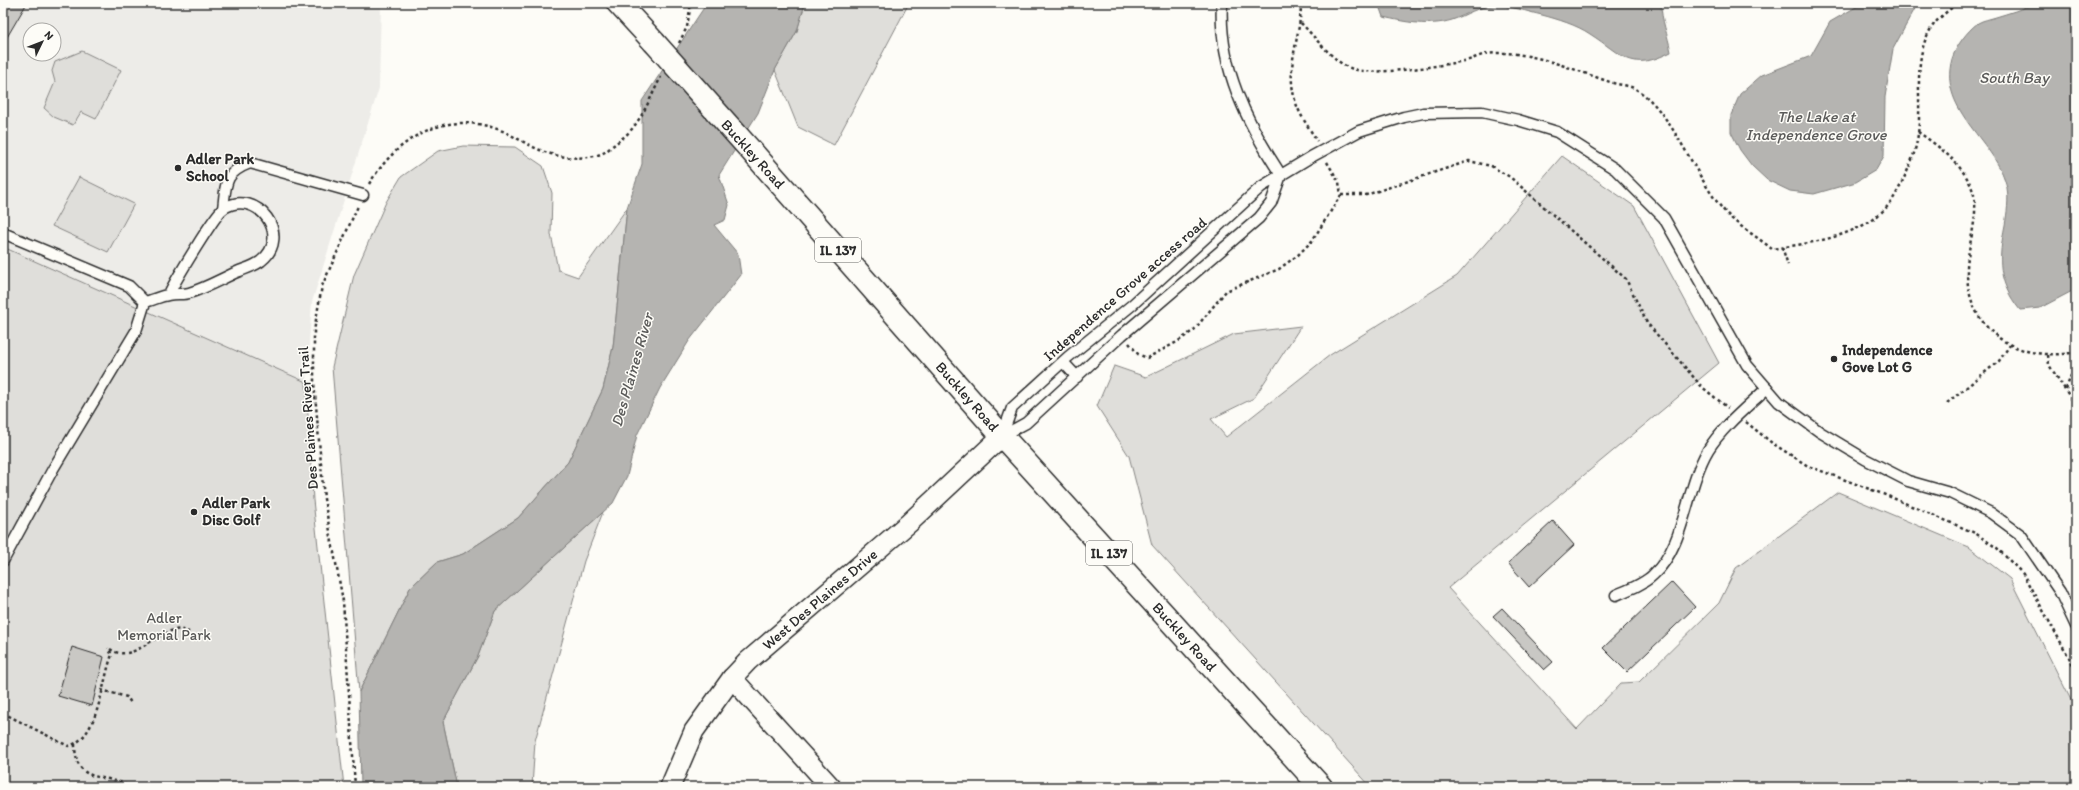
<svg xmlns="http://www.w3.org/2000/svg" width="2079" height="790" font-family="Itim,sans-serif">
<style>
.built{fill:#edece8;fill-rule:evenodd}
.green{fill:#dfdeda;stroke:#858482}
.water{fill:#b5b4b1;stroke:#7e7d7b}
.building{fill:#c9c8c4;stroke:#2b2b2b}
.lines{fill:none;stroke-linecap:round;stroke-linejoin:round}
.service-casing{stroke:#2b2b2b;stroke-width:13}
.minor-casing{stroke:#2b2b2b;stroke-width:22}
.primary-casing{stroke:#2b2b2b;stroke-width:25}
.path{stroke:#2b2b2b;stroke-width:2.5;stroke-dasharray:3 3;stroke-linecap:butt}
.service{stroke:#fdfcf7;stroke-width:10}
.minor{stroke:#fdfcf7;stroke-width:19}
.primary{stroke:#fdfcf7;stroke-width:22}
.primary-bridge-casing{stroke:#2b2b2b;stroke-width:25;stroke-linecap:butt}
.primary-bridge{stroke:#fdfcf7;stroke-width:22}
.poi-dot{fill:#2b2b2b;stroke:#fdfcf7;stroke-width:1.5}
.labels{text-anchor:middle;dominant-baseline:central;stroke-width:3;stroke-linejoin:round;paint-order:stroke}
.shield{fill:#fdfcf7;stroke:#6a6a68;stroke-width:1}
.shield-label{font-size:14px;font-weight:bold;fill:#2b2b2b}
.street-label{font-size:15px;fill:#2b2b2b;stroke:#fdfcf7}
.poi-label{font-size:15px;font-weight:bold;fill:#2b2b2b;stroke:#fdfcf7;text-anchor:start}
.park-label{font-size:15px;fill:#585857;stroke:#fdfcf7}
.water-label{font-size:16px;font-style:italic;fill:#5b5b5a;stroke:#fdfcf7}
</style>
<rect width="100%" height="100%" fill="#fdfcf7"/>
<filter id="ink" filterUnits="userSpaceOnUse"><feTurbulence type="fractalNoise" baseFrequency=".025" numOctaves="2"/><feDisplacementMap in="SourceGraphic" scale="8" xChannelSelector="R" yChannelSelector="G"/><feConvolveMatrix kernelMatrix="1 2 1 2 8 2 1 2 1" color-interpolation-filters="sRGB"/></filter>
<g filter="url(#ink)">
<path class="built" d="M3 3H381L379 88 312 302 306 382 3 247ZM30 30H54V54H30Z"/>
<g class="green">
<polygon points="805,3 909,3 834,145 798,127 775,70 797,31"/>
<polygon points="82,51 121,70 96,119 81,112 73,125 54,117 44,108 55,82 52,71 55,62"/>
<polygon points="463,146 515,147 543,166 552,193 551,234 558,270 578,277 627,208 613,347 603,389 568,462 518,518 463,554 437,562 410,588 359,692 332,367 354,275 386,202 401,177 438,151"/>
<polygon points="1562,156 1634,206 1719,363 1448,588 1577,729 1621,683 1639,682 1719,603 1736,568 1838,492 1969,547 2010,579 2076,710 2076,787 1371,787 1152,545 1129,456 1097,406 1114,366 1146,377 1234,334 1301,326 1254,398 1211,419 1226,437 1330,355 1457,276"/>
<polygon points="79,177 134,204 108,252 52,226"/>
<polygon points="3,247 306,382 313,500 344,787 3,787"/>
<polygon points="603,512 584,561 535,741 532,787 457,787 443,722 478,656 495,611"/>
</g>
<g class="water">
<polygon points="707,3 805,4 797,31 775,70 758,113 719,175 729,205 725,220 714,225 738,254 741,275 689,341 660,388 637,435 627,476 613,503 495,611 478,656 443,722 457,787 361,787 359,692 410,588 437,562 463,554 518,518 568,462 603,389 613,347 627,208 642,164 642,101"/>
<path d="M1378 3H1661C1661 20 1668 35 1671 52 1630 73 1623 55 1590 34 1577 25 1557 19 1542 15 1528 12 1509 5 1494 6 1478 6 1467 15 1452 20 1429 27 1405 22 1383 17Z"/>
<polygon points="1863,3 1918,3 1893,49 1885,97 1884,156 1876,170 1856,182 1814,194 1790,191 1767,180 1752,166 1740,150 1731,132 1731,115 1740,94 1762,75 1811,56 1830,22"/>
<path d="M2035 3H2076V289L2040 308 2020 310C1997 281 1998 259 2005 225 2007 213 2009 200 2007 188 1998 142 1937 112 1952 59 1956 46 1967 31 1978 23 1983 20 1990 19 1996 17 2009 13 2023 9 2035 3Z"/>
</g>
<g class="building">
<polygon points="3,3 27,3 3,44"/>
<polygon points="1553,521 1574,545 1529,587 1508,563"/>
<polygon points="1672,582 1695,607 1627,672 1603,648"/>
<polygon points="1502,608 1553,662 1544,670 1493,616"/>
<polygon points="72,647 104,657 92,706 58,696"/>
</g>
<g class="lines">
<g class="service-casing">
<g id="service">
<path d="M1222 3C1218 66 1247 123 1281 175"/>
<path d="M223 209C226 183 224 173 250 163L363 195"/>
<polyline points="3,233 129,286 145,302 136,331 53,469 3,561"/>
<path d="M145 302C153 300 161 296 168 295 175 293 183 295 189 293 206 288 221 279 237 272 244 269 255 266 261 261 293 236 257 188 224 208 215 214 175 281 169 294"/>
<polyline points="1063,362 1077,377"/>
<polyline points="1002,436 1012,408 1068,357 1132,305 1261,187 1311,157 1359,131 1404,117 1423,113 1482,112 1518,120 1557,132 1615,169 1664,218 1747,365 1779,402 1820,432 1865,459 1908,481 1950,493 1991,513 2021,535 2060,592 2076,626"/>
<polyline points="1002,436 1026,423 1122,335 1259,218 1271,203 1281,175"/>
<path d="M1616 595C1628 590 1644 584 1653 575 1686 545 1685 489 1708 450 1722 427 1747 407 1767 388"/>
</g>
</g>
<g class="minor-casing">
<g id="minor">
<polyline points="732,678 831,787"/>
<path id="s1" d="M670 787 694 731 732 678 748 661 909 523 1002 436"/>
</g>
</g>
<g class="primary-casing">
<g id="primary">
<polyline points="618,3 654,42"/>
<path id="s2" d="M754 154 1002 436 1321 787"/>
</g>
</g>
<g class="path">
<path d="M1301 3C1301 39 1284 67 1296 103 1300 116 1310 129 1317 141"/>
<path d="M1301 23C1314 36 1335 64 1353 69 1374 76 1440 66 1464 61 1472 60 1479 55 1487 54 1525 48 1574 70 1610 82 1618 85 1627 85 1634 88 1673 109 1696 183 1729 216 1739 226 1760 239 1772 249 1809 243 1856 238 1885 209 1893 201 1899 189 1904 178 1914 158 1919 140 1919 117 1920 87 1914 49 1935 23 1941 16 1950 9 1958 3"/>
<polyline points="679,43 687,27 691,3"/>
<path d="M1918 132C1940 147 1967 167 1974 195 1979 220 1966 248 1967 274 1969 334 2021 363 2076 352"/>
<path d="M369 184C400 134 449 108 505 132 517 138 528 145 540 150 558 158 585 161 603 153 607 151 611 147 615 144 620 140 627 135 631 130 644 115 652 94 661 77"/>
<polyline points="1341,195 1366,195 1469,161 1491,166 1510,177 1626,279 1647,323 1702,387 1728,408"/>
<polyline points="1782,247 1788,265"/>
<polyline points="1129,343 1138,354 1147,358 1177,342 1194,330 1226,291 1279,269 1298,255 1312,241 1341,195 1339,182 1327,162"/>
<polyline points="2048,355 2049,365 2076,406"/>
<polyline points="2066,389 2076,362"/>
<polyline points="1947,403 1999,361 2010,345"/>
<polyline points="1746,422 1772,443 1808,466 1888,496 1975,533 1997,548 2023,574 2076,670"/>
<path d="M110 649C137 668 162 618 189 632"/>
<polyline points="101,690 127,697 131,703"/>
<path d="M3 713 68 746C99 739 102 680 112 655L108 648"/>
<path d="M75 744C75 788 107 771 129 787"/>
<polyline points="355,787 343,601 324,499 314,382 314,331 322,286 358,206"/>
</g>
<use href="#service" class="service"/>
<use href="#minor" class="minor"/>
<use href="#primary" class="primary"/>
<g class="primary-bridge-casing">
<polyline id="primary-bridge" points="654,42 754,154"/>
</g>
<use href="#primary-bridge" class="primary-bridge"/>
</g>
</g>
<g class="poi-dot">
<circle cx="178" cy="168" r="4"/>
<circle cx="1834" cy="359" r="4"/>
<circle cx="194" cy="512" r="4"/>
</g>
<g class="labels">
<g class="shield">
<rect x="815" y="238" width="46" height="24" rx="3"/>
<rect x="1086" y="541" width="46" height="24" rx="3"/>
</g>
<g class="shield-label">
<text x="838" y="250">IL 137</text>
<text x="1109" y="553">IL 137</text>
</g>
<g class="street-label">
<text transform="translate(753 154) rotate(48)">Buckley Road</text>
<text transform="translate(1125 289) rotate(-41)">Independence Grove access road</text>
<text stroke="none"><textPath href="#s2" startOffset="323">Buckley Road</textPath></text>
<text transform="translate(308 418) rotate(-94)">Des Plaines River Trail</text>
<text stroke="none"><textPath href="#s1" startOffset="244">West Des Plaines Drive</textPath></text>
<text stroke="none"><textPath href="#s2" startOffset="647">Buckley Road</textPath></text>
</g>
<g class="poi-label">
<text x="186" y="159">Adler Park<tspan x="186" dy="17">School</tspan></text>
<text x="1842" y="350">Independence<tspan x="1842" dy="17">Gove Lot G</tspan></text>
<text x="202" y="503">Adler Park<tspan x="202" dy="17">Disc Golf</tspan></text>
</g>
<g class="park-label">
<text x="164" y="618">Adler<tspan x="164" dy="17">Memorial Park</tspan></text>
</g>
<g class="water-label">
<text x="2014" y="77">South Bay</text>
<text x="1816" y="116">The Lake at<tspan x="1816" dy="18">Independence Grove</tspan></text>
<text transform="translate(632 370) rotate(-74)">Des Plaines River</text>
</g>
</g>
<rect width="2079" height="790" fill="none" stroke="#fdfcf7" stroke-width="16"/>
<rect x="8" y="8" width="2063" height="774" fill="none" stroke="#2b2b2b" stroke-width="1.5" filter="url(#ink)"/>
<g transform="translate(42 42) rotate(47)"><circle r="19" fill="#fdfcf7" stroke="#a9a8a5"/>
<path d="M0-3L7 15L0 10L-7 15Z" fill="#2b2b2b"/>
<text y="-6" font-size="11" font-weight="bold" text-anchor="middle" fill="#2b2b2b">N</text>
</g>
</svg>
